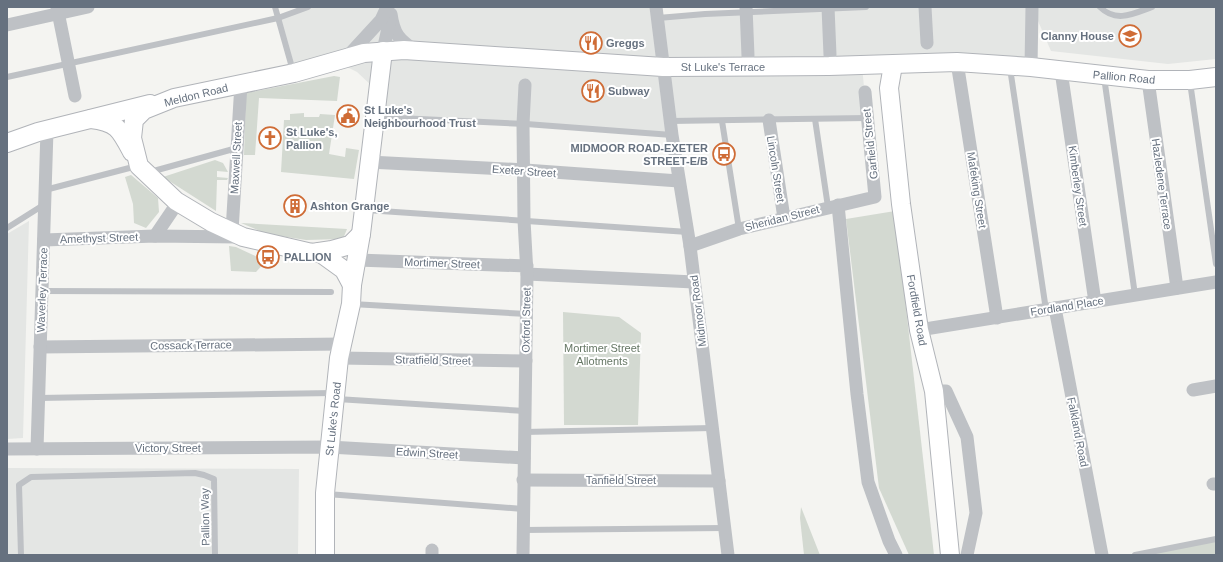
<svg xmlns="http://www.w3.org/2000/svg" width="1223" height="562" font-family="Arial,sans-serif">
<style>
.built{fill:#e4e6e4}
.green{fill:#d3d9d1}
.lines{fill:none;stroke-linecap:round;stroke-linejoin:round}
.secondary-casing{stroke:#b1b4b9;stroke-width:20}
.lane{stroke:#bec1c5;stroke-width:6}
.street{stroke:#bec1c5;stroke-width:13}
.secondary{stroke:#fff;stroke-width:18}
.labels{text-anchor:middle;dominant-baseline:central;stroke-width:4;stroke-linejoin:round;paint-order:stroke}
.poi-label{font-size:11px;font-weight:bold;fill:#66717f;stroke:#fff;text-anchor:start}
.street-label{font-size:11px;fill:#66717f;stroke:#fff}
.park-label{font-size:11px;fill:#667765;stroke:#fff}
</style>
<rect width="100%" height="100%" fill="#f4f4f1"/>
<g class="built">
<polygon points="308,7 656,7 658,18 866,7 1032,7 1031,67 862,66 867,118 672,121 672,135 377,117 372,86 357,72 335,61 294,73 278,18"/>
<polygon points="1037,7 1216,7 1216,59 1168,64 1051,51 1038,21"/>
<polygon points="29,221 23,438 7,439 7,234"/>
<polygon points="7,468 299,469 298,555 7,555"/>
</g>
<g class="green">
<polygon points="334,76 340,77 337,101 259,98 255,155 244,155 246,93"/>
<polygon points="304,113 304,117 319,117 320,114 335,115 329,154 345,157 346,148 359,150 354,179 281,172 284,120 290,120 290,114"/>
<polygon points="215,160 223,163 228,172 217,171 217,177 228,178 227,180 217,180 216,211 163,177"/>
<polygon points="131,175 158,198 159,212 146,228 134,223 133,204 125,177"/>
<polygon points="895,211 934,555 909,555 879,488 846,219"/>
<polygon points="241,223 347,229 343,239 306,240 267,234"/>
<polygon points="229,246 236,247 266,261 256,272 231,271"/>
<polygon points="563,312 619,317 641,333 638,425 564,425"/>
<polygon points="801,507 820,555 804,555 800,518"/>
<polygon points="1216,539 1216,555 1135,555"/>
</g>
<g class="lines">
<g class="secondary-casing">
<g id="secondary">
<polyline points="893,65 889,88 901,204 919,330 934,391 950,555"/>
<path d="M91 119C117 122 120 129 132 152"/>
<polyline points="7,143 38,132 150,104"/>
<polyline points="361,234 350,245 332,250 312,253 243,237 211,222 176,201 139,166 132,138 134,120 144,110 174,98 294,73 364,53 404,50 663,67 829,66 957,62 1031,67 1148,80 1190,80 1216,77"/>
<polyline points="319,252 344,270 352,285"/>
<polyline points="325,555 325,493 339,358 351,304 352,285 361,234 383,51"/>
</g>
</g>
<g class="lane">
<polyline points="275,7 293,71"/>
<path d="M1100 7C1116 23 1133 14 1152 7"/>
<polyline points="658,18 705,14 866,7"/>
<polyline points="1010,68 1046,310"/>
<polyline points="7,77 278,18 308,7"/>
<polyline points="1104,77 1135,295"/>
<polyline points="1190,82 1216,264"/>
<polyline points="377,117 526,124 672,135"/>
<polyline points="815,119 828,207"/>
<polyline points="671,121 867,118"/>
<polyline points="722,121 739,229"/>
<polyline points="150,172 237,148"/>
<polyline points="45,190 137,166"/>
<polyline points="366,210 688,232"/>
<polyline points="7,228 45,204"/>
<polyline points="42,291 331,292"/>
<polyline points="352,304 527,314"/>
<polyline points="39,398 333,393"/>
<polyline points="337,399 525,411"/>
<polyline points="524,432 712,428"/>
<polyline points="327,494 523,509"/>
<polyline points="523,530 724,528"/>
<polyline points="21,555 19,485 31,477 195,473 204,475 214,479 215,555"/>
<polyline points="1135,555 1216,539"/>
</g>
<g class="street">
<polyline points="57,7 75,96"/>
<polyline points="656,7 672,135 690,246 728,555"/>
<polyline points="746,7 748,56"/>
<polyline points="828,7 830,55"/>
<polyline points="925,7 927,43"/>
<path d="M391 14C394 35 399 39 415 51"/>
<polyline points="7,25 88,7"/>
<polyline points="383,51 390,19"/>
<polyline points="347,57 381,20 387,7"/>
<polyline points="957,62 997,318"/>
<polyline points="1031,67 1032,7"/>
<polyline points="1061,71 1095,302"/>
<polyline points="1148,80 1177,288"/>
<polyline points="769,120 784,218"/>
<polyline points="369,162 525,170 679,181"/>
<polyline points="838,205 857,394 868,482 889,541 896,555"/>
<polyline points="232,231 241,84"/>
<polyline points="155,236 174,208 176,201"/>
<polyline points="44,240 155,236 238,237"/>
<polyline points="690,246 739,229 875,197 865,92"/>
<polyline points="357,260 527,266"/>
<polyline points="527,274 694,282"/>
<polyline points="1055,308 1102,555"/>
<polyline points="919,330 1216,282"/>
<polyline points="40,347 343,344"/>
<polyline points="339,358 526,361"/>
<polyline points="1193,390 1216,386"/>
<polyline points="934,391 946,391 967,437 976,513 967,555"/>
<polyline points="7,449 329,447 524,458"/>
<polyline points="37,449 47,130"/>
<polyline points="523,480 719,481"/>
<polyline points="1213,484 1216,484"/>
<polyline points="432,550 432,555"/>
<polyline points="523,555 527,274 524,220 523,124 525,85"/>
</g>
<use href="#secondary" class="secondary"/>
</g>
<defs>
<g id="university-ring" transform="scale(1.15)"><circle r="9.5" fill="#fff" stroke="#cf6c36" stroke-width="1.5"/><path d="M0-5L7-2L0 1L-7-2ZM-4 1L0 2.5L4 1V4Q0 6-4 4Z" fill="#cf6c36"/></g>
<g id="restaurant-ring" transform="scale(1.15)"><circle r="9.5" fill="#fff" stroke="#cf6c36" stroke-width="1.5"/><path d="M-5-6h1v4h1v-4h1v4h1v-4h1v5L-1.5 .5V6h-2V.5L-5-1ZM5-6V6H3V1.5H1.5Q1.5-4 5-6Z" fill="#cf6c36"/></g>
<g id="civic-ring" transform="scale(1.15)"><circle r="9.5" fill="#fff" stroke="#cf6c36" stroke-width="1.5"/><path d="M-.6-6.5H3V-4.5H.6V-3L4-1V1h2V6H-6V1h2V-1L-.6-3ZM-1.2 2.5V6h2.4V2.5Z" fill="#cf6c36"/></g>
<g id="church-ring" transform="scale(1.15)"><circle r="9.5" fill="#fff" stroke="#cf6c36" stroke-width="1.5"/><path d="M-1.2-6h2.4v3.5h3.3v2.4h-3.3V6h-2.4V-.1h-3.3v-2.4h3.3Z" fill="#cf6c36"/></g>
<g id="bus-ring" transform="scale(1.15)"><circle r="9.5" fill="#fff" stroke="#cf6c36" stroke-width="1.5"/><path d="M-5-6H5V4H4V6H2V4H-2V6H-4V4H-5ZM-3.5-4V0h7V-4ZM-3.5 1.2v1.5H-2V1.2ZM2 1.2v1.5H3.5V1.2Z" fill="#cf6c36"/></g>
<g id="building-ring" transform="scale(1.15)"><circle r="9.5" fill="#fff" stroke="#cf6c36" stroke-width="1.5"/><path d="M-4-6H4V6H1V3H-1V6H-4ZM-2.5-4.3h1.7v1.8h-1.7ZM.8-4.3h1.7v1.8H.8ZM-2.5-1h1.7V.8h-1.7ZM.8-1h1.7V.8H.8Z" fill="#cf6c36"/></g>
</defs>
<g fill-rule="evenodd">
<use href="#university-ring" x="1130" y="36"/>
<use href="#restaurant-ring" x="591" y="43"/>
<use href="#restaurant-ring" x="593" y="91"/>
<use href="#civic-ring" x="348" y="116"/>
<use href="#church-ring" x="270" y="138"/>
<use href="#bus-ring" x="724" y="154"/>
<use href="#building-ring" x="295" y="206"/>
<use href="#bus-ring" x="268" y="257"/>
</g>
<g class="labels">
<g class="poi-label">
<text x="1114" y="36" text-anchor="end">Clanny House</text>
<text x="606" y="43">Greggs</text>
<text x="608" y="91">Subway</text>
<text x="364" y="110">St Luke's<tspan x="364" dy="13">Neighbourhood Trust</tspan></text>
<text x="286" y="132">St Luke's,<tspan x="286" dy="13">Pallion</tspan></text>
<text x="708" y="148" text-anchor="end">MIDMOOR ROAD-EXETER<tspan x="708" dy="13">STREET-E/B</tspan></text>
<text x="310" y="206">Ashton Grange</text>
<text x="284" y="257">PALLION</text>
</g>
<g class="street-label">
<text x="723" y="67">St Luke's Terrace</text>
<text transform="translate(1124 77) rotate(5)">Pallion Road</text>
<text transform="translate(196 95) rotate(-14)">Meldon Road</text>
<text transform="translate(870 144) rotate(-96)">Garfield Street</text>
<text transform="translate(236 158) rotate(-87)">Maxwell Street</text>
<text transform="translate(776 169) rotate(81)">Lincoln Street</text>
<text transform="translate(524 171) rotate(4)">Exeter Street</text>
<text transform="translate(1162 184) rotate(82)">Hazledene Terrace</text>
<text transform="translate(1078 186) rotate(82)">Kimberley Street</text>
<text transform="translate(977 190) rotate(81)">Mafeking Street</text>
<text transform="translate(782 218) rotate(-14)">Sheridan Street</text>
<text transform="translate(99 238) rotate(-2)">Amethyst Street</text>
<text transform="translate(442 263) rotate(2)">Mortimer Street</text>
<text transform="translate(42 290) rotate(-88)">Waverley Terrace</text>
<text transform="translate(1067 306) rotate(-9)">Fordland Place</text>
<text transform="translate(917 310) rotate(80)">Fordfield Road</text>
<text transform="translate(698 311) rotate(-97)">Midmoor Road</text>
<text transform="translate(526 320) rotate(-89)">Oxford Street</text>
<text transform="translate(191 345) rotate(-1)">Cossack Terrace</text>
<text transform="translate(433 360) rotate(1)">Stratfield Street</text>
<text transform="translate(333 419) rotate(-84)">St Luke's Road</text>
<text transform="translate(1078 432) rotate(79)">Falkland Road</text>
<text x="168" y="448">Victory Street</text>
<text transform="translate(427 453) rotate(3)">Edwin Street</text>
<text x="621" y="480">Tanfield Street</text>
<text transform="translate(205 517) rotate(-91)">Pallion Way</text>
</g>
<g class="park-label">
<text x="602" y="348">Mortimer Street<tspan x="602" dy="13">Allotments</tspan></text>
</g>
</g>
<rect width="1223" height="562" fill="none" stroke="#66717f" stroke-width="16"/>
</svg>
